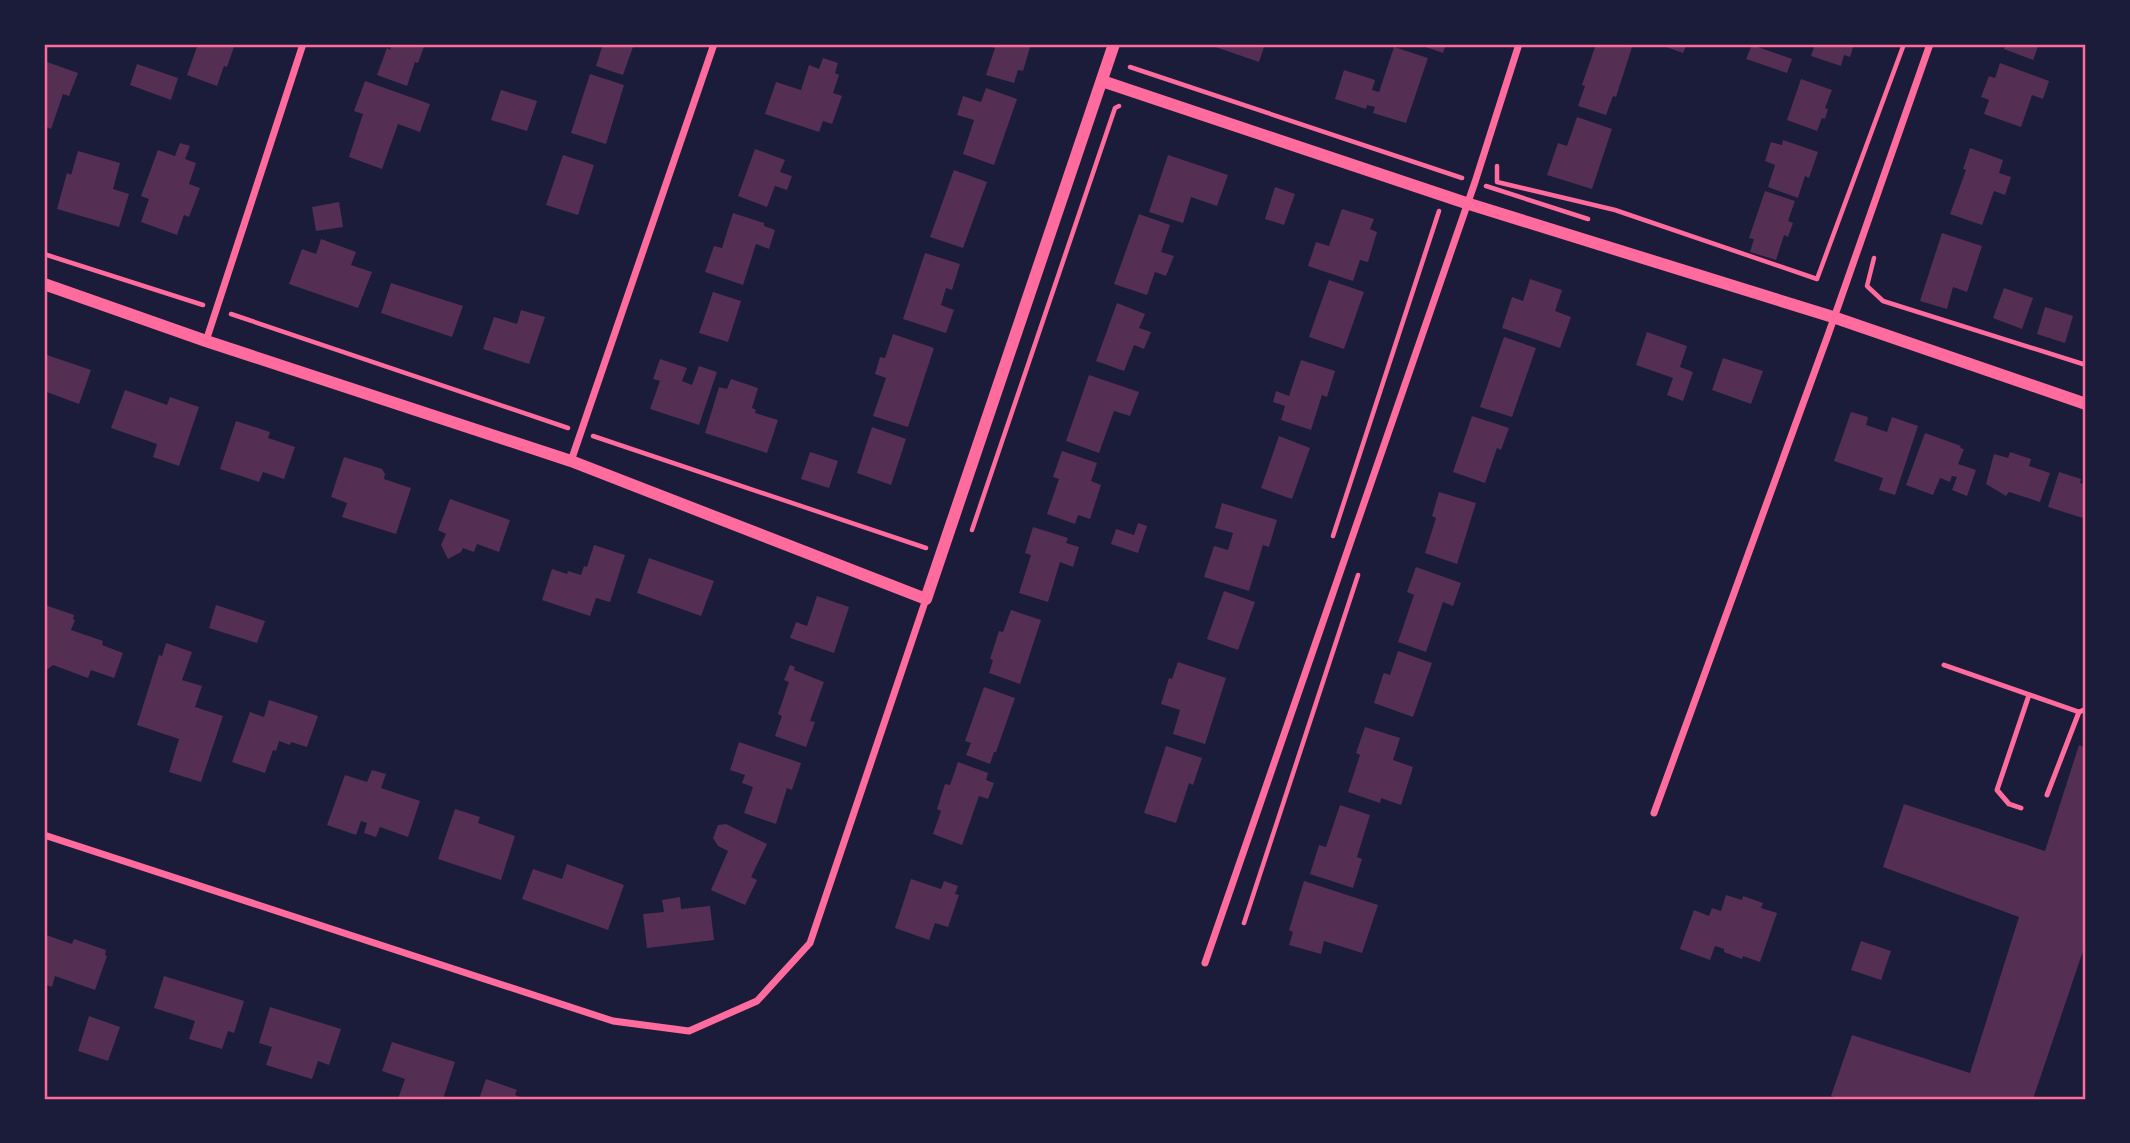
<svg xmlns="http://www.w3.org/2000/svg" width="2130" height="1143" font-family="'Titillium Web',sans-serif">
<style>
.building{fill:#542f53}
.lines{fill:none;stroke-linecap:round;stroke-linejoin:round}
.path{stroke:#ff6b9d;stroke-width:4.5}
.service{stroke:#ff6b9d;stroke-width:5}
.minor{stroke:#ff6b9d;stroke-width:7}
.tertiary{stroke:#ff6b9d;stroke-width:12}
.neatline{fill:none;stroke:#ff6b9d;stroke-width:2.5}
</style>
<rect width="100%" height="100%" fill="#1b1b3a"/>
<g class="building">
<polygon points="198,44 235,44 227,67 224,66 217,86 187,75"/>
<polygon points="392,44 425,44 418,63 415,62 407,86 377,75 387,48 390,50"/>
<polygon points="603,44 634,44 623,75 596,66"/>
<polygon points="984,44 1031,44 1023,71 1018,70 1014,83 986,75 995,48"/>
<polygon points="1207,44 1265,44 1259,62"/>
<polygon points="1417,44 1446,44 1443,53"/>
<polygon points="1596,44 1633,44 1616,97 1613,96 1606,115 1578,106 1585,86 1582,85"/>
<polygon points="1658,44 1687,44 1683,53"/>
<polygon points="1815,44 1854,44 1850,57 1844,55 1841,66 1811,56"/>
<polygon points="2006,44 2039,44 2033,60 2004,49"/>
<polygon points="1752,45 1792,59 1787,73 1746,59"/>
<polygon points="1394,47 1428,58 1406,123 1373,113 1375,107 1367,105 1366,109 1335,99 1344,70 1375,80 1372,90 1379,92"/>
<polygon points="823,58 838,63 835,73 839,75 833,93 842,96 832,124 823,121 819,132 765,114 776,82 801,90 809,65 819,69"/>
<polygon points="47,62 78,73 69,96 63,94 51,129 44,126 44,72"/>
<polygon points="2000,63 2049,81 2043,99 2032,95 2021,127 1984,114 1989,100 1981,97 1989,76 1995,78"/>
<polygon points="137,64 178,78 171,100 130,85"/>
<polygon points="590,74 624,85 606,144 571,133"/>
<polygon points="1801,79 1832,90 1825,108 1828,109 1825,119 1822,118 1817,131 1787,120"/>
<polygon points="365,81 430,104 420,132 398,124 382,169 349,157 363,114 354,111"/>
<polygon points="986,88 1017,99 994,165 963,154 974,120 957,115 963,96 981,102"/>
<polygon points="501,90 537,101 527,131 491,120"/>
<polygon points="1577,117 1612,129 1592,189 1547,175 1558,143 1567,146"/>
<polygon points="1783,140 1818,152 1809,178 1805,176 1798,198 1768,187 1775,165 1765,161 1771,142 1782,145"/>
<polygon points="180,143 190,146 185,159 196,163 189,184 200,188 189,217 184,215 177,235 141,222 149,199 141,196 158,150 175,156"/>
<polygon points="1970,148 2003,160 1999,173 2011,177 2005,195 1994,191 1982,225 1950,214 1966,170 1963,169"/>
<polygon points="755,149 785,160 780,172 792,176 787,190 775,186 767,207 738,196"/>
<polygon points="78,151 120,163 113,189 129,194 119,227 57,209 67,173 71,175"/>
<polygon points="563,155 594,165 578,215 546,205"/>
<polygon points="1168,155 1228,175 1217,206 1191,197 1183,223 1149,212"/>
<polygon points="954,170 987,182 963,248 930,237"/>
<polygon points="1275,187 1295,194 1284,225 1265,219"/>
<polygon points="1765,191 1795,201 1788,221 1793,223 1788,237 1784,235 1776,260 1750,252 1754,239 1749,238"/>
<polygon points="339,202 343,227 316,231 312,207"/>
<polygon points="1342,209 1374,219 1370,229 1377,232 1368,262 1360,260 1353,281 1308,266 1316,242 1329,246"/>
<polygon points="733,213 764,223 764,226 775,230 769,249 756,244 743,285 705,272 714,246 722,248"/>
<polygon points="1139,214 1170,225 1161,252 1174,256 1166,276 1155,272 1147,295 1114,284"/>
<polygon points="1942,233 1982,246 1967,292 1953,287 1947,309 1920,301"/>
<polygon points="321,239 356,252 351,265 372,272 358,308 289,284 302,249 316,254"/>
<polygon points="925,253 960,264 952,290 946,288 941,305 954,310 946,333 903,319"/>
<polygon points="1530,279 1562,290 1555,311 1571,317 1560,348 1502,328 1512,297 1523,301"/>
<polygon points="1329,280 1364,292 1344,349 1309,337"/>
<polygon points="391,283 463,306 452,337 381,313"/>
<polygon points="2004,288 2033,298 2022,329 1993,318"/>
<polygon points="713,292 741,301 728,342 699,333"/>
<polygon points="1117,303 1145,314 1139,328 1151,332 1144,349 1134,345 1124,371 1096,361"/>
<polygon points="2045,307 2073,316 2065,343 2037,334"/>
<polygon points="521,310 545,317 529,364 483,349 494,317 517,324"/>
<polygon points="1647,332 1687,346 1680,367 1693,372 1683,401 1667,395 1673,378 1636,365"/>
<polygon points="893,334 934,348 908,427 873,416 886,378 875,374 880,357 885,358"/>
<polygon points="1504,337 1536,348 1512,417 1480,407"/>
<polygon points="44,354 91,370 79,404 44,391"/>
<polygon points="1723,358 1763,371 1751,404 1712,390"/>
<polygon points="660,359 687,368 682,381 692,385 699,366 717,372 699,425 650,409 660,381 653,379"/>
<polygon points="1301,360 1335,371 1327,397 1322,395 1311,430 1281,420 1285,406 1273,402 1276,391 1289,396"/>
<polygon points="1089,375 1139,392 1130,416 1114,411 1099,453 1066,441"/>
<polygon points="731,379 758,388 752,408 756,410 755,413 778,420 767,453 705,433 719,387 727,389"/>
<polygon points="125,390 167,405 170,397 199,407 179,466 153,457 157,444 111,428"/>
<polygon points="1851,412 1868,417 1866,425 1887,432 1892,417 1918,426 1895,495 1879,490 1883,478 1834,461"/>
<polygon points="1472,416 1509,428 1501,450 1497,448 1485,483 1453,472"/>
<polygon points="236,421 270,432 268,438 295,447 284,479 263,472 259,482 220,469"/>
<polygon points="872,427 906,439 891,485 857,473"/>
<polygon points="1925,433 1961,446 1960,448 1964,449 1958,464 1976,470 1967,496 1952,490 1957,477 1952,476 1950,482 1940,478 1933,495 1906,485"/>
<polygon points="1279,436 1310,448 1292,499 1261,488"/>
<polygon points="1062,451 1097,463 1091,481 1101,485 1090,519 1078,515 1075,524 1047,514 1059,479 1053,477"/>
<polygon points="810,452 838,461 829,488 801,479"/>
<polygon points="2010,452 2031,459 2029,466 2050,473 2040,502 2009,492 2006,496 1986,484 1994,454 2008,458"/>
<polygon points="344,457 382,469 385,474 384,479 411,488 396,534 342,517 347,503 331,497"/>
<polygon points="2059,472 2081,479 2080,483 2086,485 2086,519 2048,507"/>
<polygon points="1439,492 1476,503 1457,564 1425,553 1436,518 1432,516"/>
<polygon points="450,499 510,520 499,552 477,544 474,552 463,548 461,552 448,559 441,545 446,534 438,530"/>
<polygon points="1222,503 1277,520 1269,547 1263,545 1249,591 1204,577 1214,546 1228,550 1233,533 1215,528"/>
<polygon points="1138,523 1147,526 1138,553 1111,544 1116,529 1134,535"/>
<polygon points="1033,527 1068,538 1066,543 1079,547 1073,567 1060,562 1048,602 1019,593 1031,555 1025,553"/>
<polygon points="594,545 625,555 610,602 596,598 590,616 542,600 552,569 567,574 568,571 581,575 584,566 587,567"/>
<polygon points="649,558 714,581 701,616 637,593"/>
<polygon points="1416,567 1461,583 1453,606 1443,602 1426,652 1398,642 1414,595 1407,592"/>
<polygon points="1224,591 1255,602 1238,650 1207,639"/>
<polygon points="817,596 849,607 834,653 790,638 796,622 807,626"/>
<polygon points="45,605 74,615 73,619 75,620 71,630 103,641 102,645 123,653 114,678 91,670 88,678 53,665 44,672"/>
<polygon points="216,605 265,621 257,643 209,628"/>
<polygon points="1011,610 1041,620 1020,684 989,673 993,660 990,659 999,631 1003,632"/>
<polygon points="166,643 192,652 182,680 202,686 195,707 223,716 201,782 169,772 179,739 137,725 159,655 162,656"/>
<polygon points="1398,651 1432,663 1413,717 1374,703 1383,675 1384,673 1390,675"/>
<polygon points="1178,662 1226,678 1205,744 1173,734 1180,710 1161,704 1169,678 1172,679"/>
<polygon points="790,665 795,667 794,670 824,682 810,721 815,722 806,747 775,736 782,716 778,714 789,682 784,680"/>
<polygon points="984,687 1015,698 996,752 994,752 990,764 966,755 971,743 965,741"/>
<polygon points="269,700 318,716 307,747 291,742 290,745 279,741 276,751 273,750 265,773 232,762 250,712 264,717"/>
<polygon points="1365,727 1400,738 1393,760 1413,767 1401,805 1381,798 1380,803 1348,792 1360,755 1356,753"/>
<polygon points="739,742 801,763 792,790 787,788 776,824 744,813 753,787 742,783 745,775 730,770"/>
<polygon points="2079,745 2086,748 2086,942 2033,1099 1840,1099 1831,1096 1852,1035 1970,1073 2019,917 1883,867 1904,804 2045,851"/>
<polygon points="1166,746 1202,758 1193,785 1189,783 1176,823 1144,813"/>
<polygon points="958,762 988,773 986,780 994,783 988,799 979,796 962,845 933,834 941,811 937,809 945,784 950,785"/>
<polygon points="372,770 386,774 381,788 420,801 408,837 380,827 376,837 364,833 367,823 361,821 356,835 327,825 345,775 367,782"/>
<polygon points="1340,805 1370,815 1357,857 1362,859 1353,888 1310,874 1319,845 1326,847"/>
<polygon points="455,809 480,817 478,823 515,836 501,880 438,859"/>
<polygon points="726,824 767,844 751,877 757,880 745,905 711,890 728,851 718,846 713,838 718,825"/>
<polygon points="567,864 624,885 608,930 522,899 533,869 562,879"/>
<polygon points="911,879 941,889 944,881 958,886 955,894 959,895 948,927 935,923 929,940 895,928"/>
<polygon points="1304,881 1378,905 1362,953 1324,941 1321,954 1289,945 1293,932 1289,930"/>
<polygon points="1726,895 1742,900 1743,896 1763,903 1761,908 1777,913 1760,962 1743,956 1742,959 1724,952 1724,949 1715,946 1710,960 1680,949 1694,910 1709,916 1712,908 1721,911"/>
<polygon points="680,897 681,909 710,906 714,940 647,948 643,914 664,912 662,900"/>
<polygon points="46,935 72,944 74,939 106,950 105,955 107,956 95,990 55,976 52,987 44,984 44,944"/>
<polygon points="1861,941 1891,951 1881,980 1851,970"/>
<polygon points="164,976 244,1001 234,1033 228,1031 222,1049 189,1039 195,1021 154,1008"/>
<polygon points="270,1007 341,1029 329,1065 318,1061 312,1079 266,1065 272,1047 259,1043"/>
<polygon points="89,1016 120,1027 108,1061 78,1051"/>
<polygon points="392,1042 455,1062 443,1099 398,1099 405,1079 382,1071"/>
<polygon points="486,1079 517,1090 515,1095 525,1099 479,1099"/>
</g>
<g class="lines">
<g class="path">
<polyline points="1130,67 1462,178"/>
<polyline points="1497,166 1497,182 1615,210 1817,279 1904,44"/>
<polyline points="1486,186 1588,219"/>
<polyline points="44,254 203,305"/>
<polyline points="1874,258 1867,286 1883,301 2086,365"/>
<polyline points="231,314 568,428"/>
<polyline points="593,436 926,548"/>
<polyline points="972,530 1115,108 1119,106"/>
<polyline points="1333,536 1439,211"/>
<polyline points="1244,923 1358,575"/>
</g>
<g class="service">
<polyline points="1944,665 2079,712 2086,709"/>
<polyline points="2047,795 2079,712"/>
<polyline points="2021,808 2009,804 1997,790 2029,695"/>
</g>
<g class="minor">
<polyline points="206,341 303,44"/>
<polyline points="571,461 714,44"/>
<polyline points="1654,813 1828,335 1930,44"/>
<polyline points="44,835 613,1021 689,1031 757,1001 810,943 926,599"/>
<polyline points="1205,963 1475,182 1519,44"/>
</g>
<g class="tertiary">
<polyline points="1102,81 1466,203 1833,317 2086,404"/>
<polyline points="44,284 206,341 571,461 926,599 1114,44"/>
</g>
</g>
<rect width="2130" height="1143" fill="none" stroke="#1b1b3a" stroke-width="91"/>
<rect x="46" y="46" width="2038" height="1052" class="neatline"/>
</svg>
